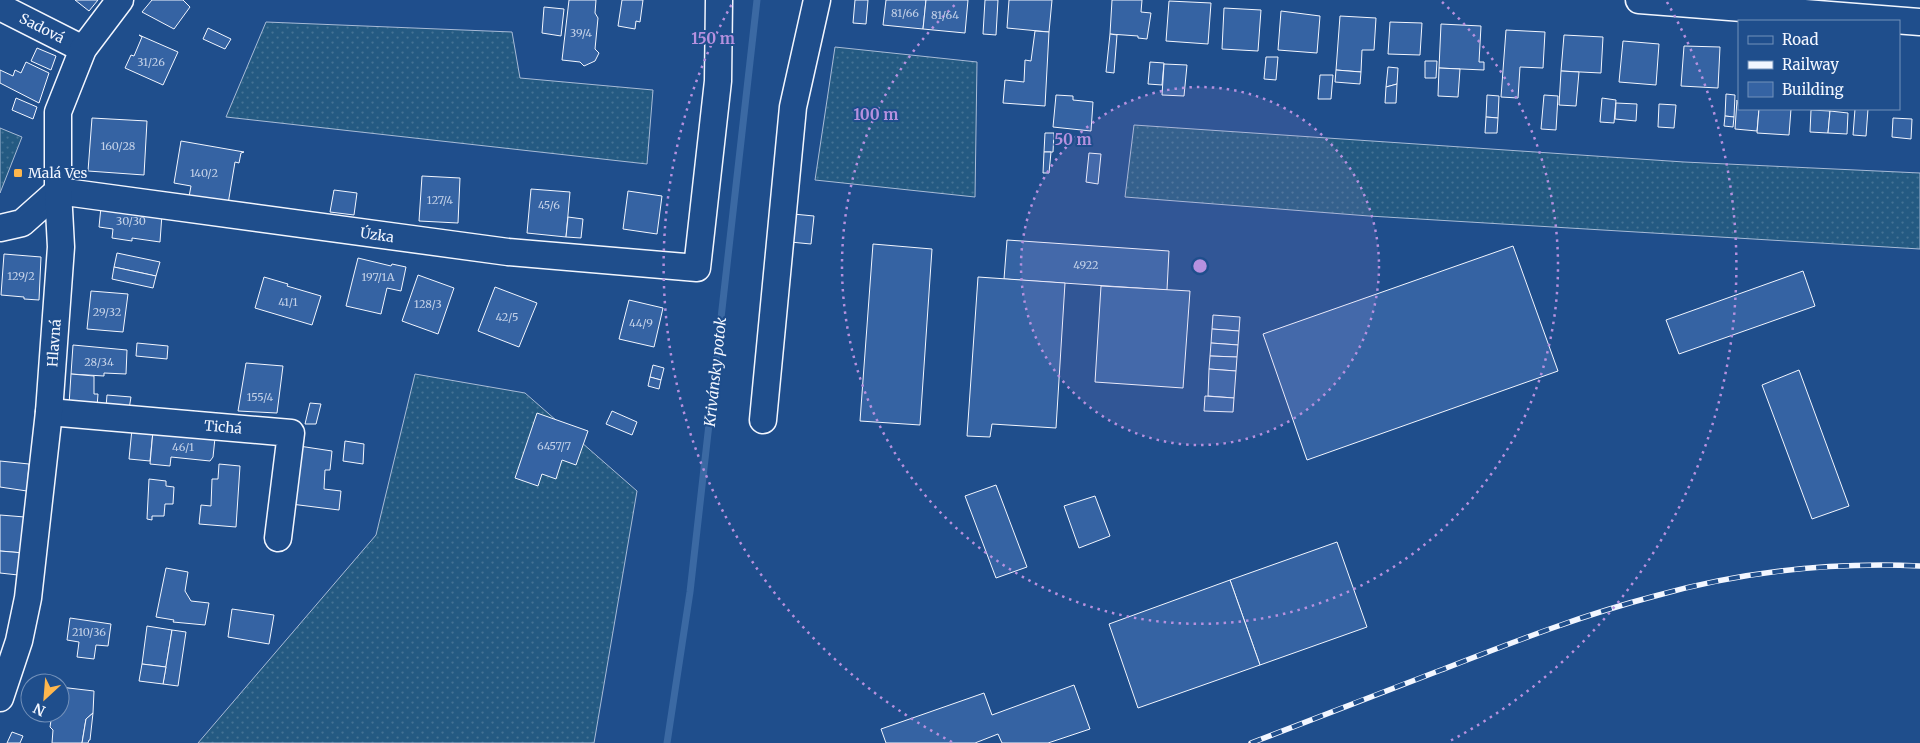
<svg xmlns="http://www.w3.org/2000/svg" width="1920" height="743" font-family="Merriweather,serif">
<style>
.garden{fill:url(#garden-dots);stroke:#a8bbd7}
.lines{fill:none;stroke-linecap:round;stroke-linejoin:round}
.stream{stroke:#3b69a3;stroke-width:7}
.building{fill:#3563a3;stroke:#f2f6ff}
.minor-casing{stroke:#f2f6ff;stroke-width:29}
.minor{stroke:#1f4e8c;stroke-width:26}
.rail-casing{stroke:#f2f6ff;stroke-width:5.5}
.rail{stroke:#1f4e8c;stroke-width:4;stroke-dasharray:11;stroke-linecap:butt}
.ring{fill:none;stroke:#b691df;stroke-width:2.5;stroke-dasharray:2.5 5}
.poi-dot{fill:#ffb74d;stroke:#1f4e8c;stroke-width:2}
.labels{text-anchor:middle;dominant-baseline:central;stroke-width:4;stroke-linejoin:round;paint-order:stroke}
.number-label{font-size:11px;fill:#c3d1e8}
.street-label{font-size:14px;fill:#f2f6ff;stroke:#1f4e8c}
.poi-label{font-size:14px;fill:#f2f6ff;stroke:#1f4e8c;text-anchor:start}
.water-label{font-size:15px;font-style:italic;fill:#f2f6ff;stroke:#1f4e8c}
.centre{fill:#b691df;stroke:#1f4e8c;stroke-width:2.5}
.ring-label{font-size:15px;text-anchor:middle;font-weight:bold;fill:#b691df;stroke:#1f4e8c;stroke-width:4;stroke-linejoin:round;paint-order:stroke}
</style>
<defs>
<pattern id="garden-dots" width="8" height="8" patternUnits="userSpaceOnUse" patternTransform="scale(1.25)"><rect width="8" height="8" fill="#245a82"/><path d="M2 2h.1M6 6h.1" fill="none" stroke="#447295" stroke-width="1.8" stroke-linecap="round"/></pattern>
</defs>
<rect width="100%" height="100%" fill="#1f4e8c"/>
<g class="garden">
<polygon points="266,22 512,32 520,78 653,90 647,164 226,117"/>
<polygon points="835,47 977,62 975,197 815,180"/>
<polygon points="1134,125 1684,162 1920,173 1920,249 1369,216 1125,197"/>
<polygon points="0,128 22,137 0,193"/>
<polygon points="415,374 525,393 637,491 594,743 198,743 376,535"/>
</g>
<g class="lines">
<polyline class="stream" points="667,743 690,592 757,0"/>
</g>
<g class="building">
<polygon points="75,0 98,0 89,11"/>
<polygon points="152,0 183,0 190,7 174,29 142,12"/>
<polygon points="569,0 596,0 595,13 598,18 595,49 599,53 595,61 584,66 580,62 562,60"/>
<polygon points="622,0 643,0 640,22 636,21 635,29 618,26"/>
<polygon points="855,0 868,0 866,24 853,23"/>
<polygon points="886,0 926,0 923,29 883,25"/>
<polygon points="926,0 968,0 965,33 923,29"/>
<polygon points="985,0 998,0 996,35 983,34"/>
<polygon points="1009,0 1052,0 1049,32 1007,28"/>
<polygon points="1112,0 1142,0 1141,12 1151,13 1147,39 1138,38 1138,36 1110,34"/>
<polygon points="1169,1 1211,3 1208,44 1166,41"/>
<polygon points="544,7 564,9 561,36 542,33"/>
<polygon points="1224,8 1261,10 1258,51 1222,49"/>
<polygon points="1281,11 1320,16 1317,53 1278,50"/>
<polygon points="1340,16 1376,18 1374,50 1362,50 1361,72 1336,70"/>
<polygon points="1390,22 1422,23 1420,55 1388,54"/>
<polygon points="1441,24 1481,26 1479,62 1484,62 1484,70 1439,68"/>
<polygon points="208,28 231,39 225,49 203,39"/>
<polygon points="1506,30 1545,32 1543,68 1520,67 1518,98 1501,97"/>
<polygon points="1035,31 1049,32 1045,106 1003,103 1005,80 1024,82 1025,60 1031,61"/>
<polygon points="1110,34 1117,35 1114,73 1106,72"/>
<polygon points="139,35 178,52 163,85 125,68 131,55 134,56 142,37"/>
<polygon points="1564,35 1603,37 1601,73 1561,71"/>
<polygon points="1623,41 1659,44 1656,85 1619,82"/>
<polygon points="1684,46 1720,47 1718,88 1681,86"/>
<polygon points="37,48 56,56 51,70 31,61"/>
<polygon points="1266,57 1278,57 1276,80 1264,79"/>
<polygon points="1425,61 1437,61 1436,78 1425,78"/>
<polygon points="26,62 49,73 39,103 0,83 0,70 13,76 15,70 21,73"/>
<polygon points="1150,62 1164,63 1162,85 1148,84"/>
<polygon points="1164,64 1187,65 1184,96 1162,95"/>
<polygon points="1388,67 1398,68 1397,84 1386,87"/>
<polygon points="1439,68 1460,69 1458,97 1438,96"/>
<polygon points="1336,70 1361,72 1360,84 1335,82"/>
<polygon points="1561,71 1579,72 1576,106 1559,105"/>
<polygon points="1320,75 1333,75 1331,99 1318,99"/>
<polygon points="1397,84 1396,103 1385,103 1386,87"/>
<polygon points="1726,94 1735,95 1734,117 1725,116"/>
<polygon points="1056,95 1073,96 1073,100 1093,102 1091,131 1053,127"/>
<polygon points="1487,95 1499,96 1498,118 1486,117"/>
<polygon points="1544,95 1558,96 1556,130 1541,129"/>
<polygon points="16,98 37,107 33,119 12,110"/>
<polygon points="1602,98 1616,100 1614,123 1600,122"/>
<polygon points="1737,100 1739,109 1759,109 1757,131 1735,129"/>
<polygon points="1616,103 1637,104 1636,121 1615,119"/>
<polygon points="1659,104 1676,105 1674,128 1658,127"/>
<polygon points="1759,109 1791,109 1789,135 1757,133"/>
<polygon points="1855,109 1868,109 1866,136 1853,135"/>
<polygon points="1811,110 1830,111 1828,133 1810,132"/>
<polygon points="1830,111 1848,113 1847,134 1828,133"/>
<polygon points="1725,116 1734,117 1733,127 1724,126"/>
<polygon points="1486,117 1498,118 1497,133 1485,133"/>
<polygon points="92,118 147,121 144,175 88,171"/>
<polygon points="1893,118 1912,119 1911,139 1892,137"/>
<polygon points="1045,133 1054,133 1053,152 1044,152"/>
<polygon points="181,141 244,152 241,153 239,163 235,162 227,210 188,202 191,186 174,183"/>
<polygon points="1044,152 1051,152 1049,173 1043,173"/>
<polygon points="1089,153 1101,154 1098,184 1086,182"/>
<polygon points="422,176 460,178 458,223 419,221"/>
<polygon points="531,189 570,192 566,237 527,233"/>
<polygon points="334,190 357,193 354,215 330,212"/>
<polygon points="628,191 662,196 657,234 623,229"/>
<polygon points="101,207 162,214 160,242 132,238 132,241 112,238 113,229 99,227"/>
<polygon points="793,214 814,216 811,244 790,242"/>
<polygon points="568,217 583,219 581,238 566,237"/>
<polygon points="1007,240 1169,251 1167,290 1004,279"/>
<polygon points="873,244 932,249 920,425 860,421"/>
<polygon points="1513,246 1558,371 1307,460 1263,334"/>
<polygon points="117,253 160,262 156,276 114,267"/>
<polygon points="4,254 41,257 39,300 24,299 24,297 1,295"/>
<polygon points="358,258 391,266 392,264 406,267 401,291 387,288 381,314 346,306"/>
<polygon points="114,267 156,276 153,288 112,279"/>
<polygon points="1803,271 1815,306 1679,354 1666,320"/>
<polygon points="418,275 454,288 438,334 402,321"/>
<polygon points="264,277 288,284 287,286 321,296 312,325 255,308"/>
<polygon points="978,277 1065,283 1056,428 992,424 990,437 967,436"/>
<polygon points="1101,286 1190,291 1183,388 1095,382"/>
<polygon points="495,287 537,303 519,347 478,331"/>
<polygon points="91,291 128,294 123,332 87,329"/>
<polygon points="629,300 663,308 654,347 619,339"/>
<polygon points="1213,315 1240,317 1239,331 1212,329"/>
<polygon points="1212,329 1239,331 1238,345 1211,343"/>
<polygon points="137,343 168,346 167,359 136,356"/>
<polygon points="1211,343 1238,345 1237,357 1210,356"/>
<polygon points="73,345 127,350 126,374 104,373 104,376 71,374"/>
<polygon points="1210,356 1237,357 1236,371 1209,369"/>
<polygon points="246,363 283,366 277,413 238,411"/>
<polygon points="653,365 664,368 661,380 650,377"/>
<polygon points="1209,369 1236,371 1234,398 1208,396"/>
<polygon points="1799,370 1849,506 1812,519 1762,385"/>
<polygon points="71,374 94,376 94,394 98,394 97,407 69,405"/>
<polygon points="650,377 661,380 659,389 648,386"/>
<polygon points="107,395 131,397 129,409 106,407"/>
<polygon points="1205,396 1234,398 1233,412 1204,411"/>
<polygon points="310,403 321,404 316,424 305,424"/>
<polygon points="612,411 637,422 632,435 606,424"/>
<polygon points="537,413 588,431 576,465 562,460 556,479 542,474 538,486 515,478"/>
<polygon points="132,429 153,431 150,461 129,459"/>
<polygon points="153,431 215,438 213,457 210,461 171,457 170,466 150,464"/>
<polygon points="345,441 364,444 363,464 343,461"/>
<polygon points="299,446 332,451 330,470 325,470 324,489 341,491 339,510 291,504"/>
<polygon points="0,461 29,464 27,491 0,487"/>
<polygon points="219,464 240,466 236,527 199,524 201,505 211,506 212,479 218,479"/>
<polygon points="149,479 166,481 166,486 174,487 173,504 165,504 164,516 152,516 152,520 147,519"/>
<polygon points="996,485 1027,567 996,578 965,496"/>
<polygon points="1095,496 1110,536 1079,548 1064,506"/>
<polygon points="0,515 25,517 24,553 0,551"/>
<polygon points="1337,542 1367,627 1260,665 1230,580"/>
<polygon points="0,551 24,553 18,575 0,573"/>
<polygon points="166,568 188,572 185,591 191,601 209,603 205,625 173,622 174,620 156,617"/>
<polygon points="1230,580 1260,665 1138,708 1109,624"/>
<polygon points="232,609 274,615 269,644 228,637"/>
<polygon points="70,618 111,624 108,646 96,645 94,659 77,657 79,642 67,640"/>
<polygon points="147,626 172,630 166,667 142,664"/>
<polygon points="172,630 186,632 178,686 163,684"/>
<polygon points="142,664 166,667 163,684 139,681"/>
<polygon points="1074,685 1090,729 1048,743 1002,743 998,734 975,743 886,743 881,729 984,693 992,715"/>
<polygon points="60,687 94,691 93,713 86,719 82,743 52,743 53,730 50,727 52,714 60,713"/>
<polygon points="93,713 90,740 89,740 88,743 82,743 86,719"/>
<polygon points="12,732 23,736 20,743 7,743"/>
</g>
<g class="lines">
<g class="minor-casing">
<g id="minor">
<polyline points="1639,0 1920,22"/>
<polyline points="0,7 83,49"/>
<polyline points="58,191 508,252 697,268 718,81 719,0"/>
<polyline points="0,228 22,223 58,191"/>
<polyline points="49,412 291,433 278,538"/>
<polyline points="763,420 793,107 817,0"/>
<polyline points="0,698 19,641 28,598 49,412 61,247 58,191 58,112 83,49 120,0"/>
</g>
</g>
<use href="#minor" class="minor"/>
<g class="rail-casing">
<path id="rail" d="M1251 743C1314 719 1377 694 1441 670 1511 643 1582 615 1655 596 1740 572 1831 562 1920 566"/>
</g>
<use href="#rail" class="rail"/>
</g>
<circle cx="1200" cy="266" r="179" fill="#b691df" fill-opacity=".12"/>
<g class="ring">
<circle cx="1200" cy="266" r="179"/>
<path d="M1442 2A358 358 0 1 1 958 2"/>
<path d="M952 742A537 537 0 0 1 733 2M1667 2A537 537 0 0 1 1448 742"/>
</g>
<rect class="poi-dot" x="13" y="168" width="10" height="10" rx="2.5"/>
<g class="labels">
<g class="number-label">
<text x="905" y="13">81/66</text>
<text x="945" y="15">81/64</text>
<text x="581" y="33">39/4</text>
<text x="151" y="62">31/26</text>
<text x="118" y="146">160/28</text>
<text x="204" y="173">140/2</text>
<text x="440" y="200">127/4</text>
<text x="549" y="205">45/6</text>
<text x="131" y="221">30/30</text>
<text x="1086" y="265">4922</text>
<text x="21" y="276">129/2</text>
<text x="378" y="277">197/1A</text>
<text x="288" y="302">41/1</text>
<text x="428" y="304">128/3</text>
<text x="107" y="312">29/32</text>
<text x="507" y="317">42/5</text>
<text x="641" y="323">44/9</text>
<text x="99" y="362">28/34</text>
<text x="260" y="397">155/4</text>
<text x="554" y="446">6457/7</text>
<text x="183" y="447">46/1</text>
<text x="89" y="632">210/36</text>
</g>
<g class="street-label">
<text transform="translate(42 28) rotate(27)">Sadová</text>
<text transform="translate(377 235) rotate(8)">Úzka</text>
<text transform="translate(54 343) rotate(-86)">Hlavná</text>
<text transform="translate(223 427) rotate(5)">Tichá</text>
</g>
<g class="poi-label">
<text x="28" y="173">Malá Ves</text>
</g>
<g class="water-label">
<text transform="translate(715 372) rotate(-84)">Krivánsky potok</text>
</g>
</g>
<circle cx="1200" cy="266" r="8" class="centre"/>
<g class="ring-label">
<text x="713" y="44">150 m</text>
<text x="876" y="120">100 m</text>
<text x="1073" y="145">50 m</text>
</g>
<rect x="1738" y="20" width="162" height="90" fill="#1f4e8c" stroke="#7391ba"/>
<rect x="1748" y="36" width="25" height="8" fill="#1f4e8c" stroke="#7391ba"/>
<text x="1782" y="45" font-size="15" fill="#f2f6ff">Road</text>
<rect x="1748" y="61" width="25" height="8" fill="#f2f6ff" stroke="#7391ba"/>
<text x="1782" y="70" font-size="15" fill="#f2f6ff">Railway</text>
<rect x="1748" y="82" width="25" height="15" fill="#3563a3" stroke="#7391ba"/>
<text x="1782" y="95" font-size="15" fill="#f2f6ff">Building</text>
<g transform="translate(45 698) rotate(206)"><circle r="24" fill="#1f4e8c" stroke="#7391ba"/>
<path d="M0-4L9 19L0 12L-9 19Z" fill="#ffb74d"/>
<text y="-8" font-size="14" font-weight="bold" text-anchor="middle" fill="#f2f6ff">N</text>
</g>
</svg>
